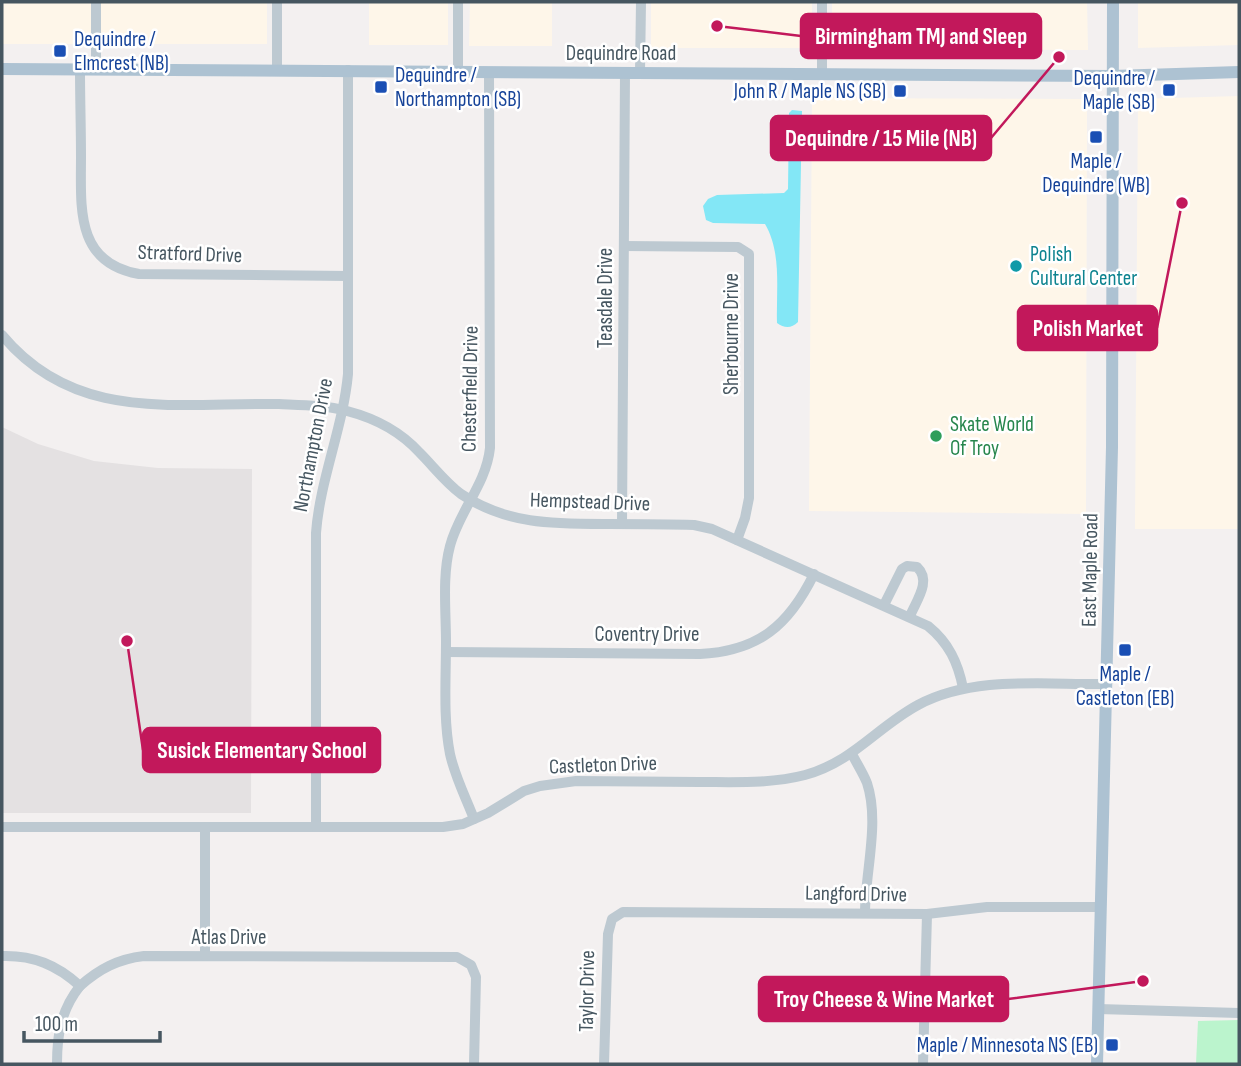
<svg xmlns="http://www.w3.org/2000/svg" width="1241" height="1066" font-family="'Sofia Sans Condensed',sans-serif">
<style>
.commercial{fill:#fef6e9}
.education{fill:#e4e1e2}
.green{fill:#bbf4cd}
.water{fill:#83e7f6}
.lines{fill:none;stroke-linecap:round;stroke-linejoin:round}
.minor{stroke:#bdc9d1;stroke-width:10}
.major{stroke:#adc2d2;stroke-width:12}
.transit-dot{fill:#1a4fb4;stroke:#fff;stroke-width:2.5}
.culture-dot{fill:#0f9aa8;stroke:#fff;stroke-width:2.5}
.leisure-dot{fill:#2e9e5b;stroke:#fff;stroke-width:2.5}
.labels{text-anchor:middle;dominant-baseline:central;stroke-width:5;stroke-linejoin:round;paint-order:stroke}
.transit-label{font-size:21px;fill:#164399;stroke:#fff;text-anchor:end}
.street-label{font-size:21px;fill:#465660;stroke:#fff}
.culture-label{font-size:21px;fill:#0d838f;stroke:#fff;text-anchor:start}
.leisure-label{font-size:21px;fill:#27864d;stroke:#fff;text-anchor:start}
.leader{fill:none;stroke:#c2185b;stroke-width:2.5}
.callout-dot{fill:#c2185b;stroke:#fff;stroke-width:2.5}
.callout{fill:#c2185b;stroke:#c2185b;stroke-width:2.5}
.callout-label{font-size:23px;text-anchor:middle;font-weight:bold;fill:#fff}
</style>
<rect width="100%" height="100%" fill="#f3f0f0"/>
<g class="commercial">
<rect x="2" y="2" width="265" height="42"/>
<rect x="369" y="2" width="79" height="43"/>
<polygon points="470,2 552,2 552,46 469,46"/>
<rect x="651" y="2" width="161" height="46"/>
<polygon points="832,2 1087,2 1088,50 832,49"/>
<polygon points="1239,2 1239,45 1138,48 1138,3"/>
<polygon points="1239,96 1239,529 1135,529 1138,99"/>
<polygon points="812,98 1087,99 1086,514 809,511"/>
</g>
<polygon class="education" points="2,427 38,444 94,461 158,468 252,469 251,813 2,813"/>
<polygon class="green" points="1239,1020 1239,1064 1196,1064 1198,1021"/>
<path class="water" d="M792 110 802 111 798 322C791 329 784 328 777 323 776 290 782 253 765 224L713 223 706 220 703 206 708 199 717 195 784 193 788 189 789 113Z"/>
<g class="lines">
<g class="minor">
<polyline points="277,2 277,70"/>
<polyline points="96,69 96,2"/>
<path d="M80 70C80 99 81 128 81 157 81 207 75 263 139 274L348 276"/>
<polyline points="458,72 458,2"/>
<polyline points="640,72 641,2"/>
<polyline points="822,74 822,2"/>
<polyline points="624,246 738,247 749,254 749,498 745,518 737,540"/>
<path d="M2 335C76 424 177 402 279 404 302 405 325 405 347 411 374 418 401 432 420 453 434 467 445 482 461 494 507 525 556 524 609 524 638 524 666 524 694 525L712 529 928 626C949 643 958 663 963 688"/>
<polyline points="622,524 625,73"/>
<path d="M884 605 902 569 907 566 917 567C932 581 916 601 910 616"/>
<path d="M446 652 700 654C759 651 789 625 814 574"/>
<path d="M852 754C857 764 863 773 867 783 880 822 865 873 865 913"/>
<path d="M474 819C466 798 455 777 450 754 443 718 446 679 446 642 446 611 442 576 450 546 459 511 486 485 490 448L489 72"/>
<path d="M2 827H443L463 824 488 813 524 791 540 786 576 781C617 781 658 782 699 782 735 782 770 784 805 775 853 762 877 727 918 705 974 675 1045 685 1107 684"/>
<path d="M316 827V533C320 479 343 428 348 374V70"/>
<path d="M2 956C33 955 57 965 80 986 99 969 118 959 144 956L457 957 471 965 476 977 474 1064"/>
<polyline points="205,956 205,827"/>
<polyline points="1098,1009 1239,1013"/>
<path d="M57 1064C57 1034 61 1010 80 986"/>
<polyline points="604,1064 608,934 612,919 623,912 927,914 987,907 1101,907"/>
<polyline points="923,1064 927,914"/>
</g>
<g class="major">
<polyline points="2,69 1113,76 1239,72"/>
<polyline points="1097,1064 1112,447 1113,2"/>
</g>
</g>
<g class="transit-dot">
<rect x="53" y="44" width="14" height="14" rx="3.5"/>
<rect x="374" y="80" width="14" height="14" rx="3.5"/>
<rect x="1162" y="83" width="14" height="14" rx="3.5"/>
<rect x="893" y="84" width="14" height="14" rx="3.5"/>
<rect x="1089" y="130" width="14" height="14" rx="3.5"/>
<rect x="1118" y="643" width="14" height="14" rx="3.5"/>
<rect x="1105" y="1038" width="14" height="14" rx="3.5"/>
</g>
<circle class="culture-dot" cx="1016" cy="266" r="7"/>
<circle class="leisure-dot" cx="936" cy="436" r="7"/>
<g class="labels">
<g class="transit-label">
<text x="74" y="39" text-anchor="start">Dequindre /<tspan x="74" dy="24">Elmcrest (NB)</tspan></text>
<text x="395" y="75" text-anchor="start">Dequindre /<tspan x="395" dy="24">Northampton (SB)</tspan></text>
<text x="1155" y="78">Dequindre /<tspan x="1155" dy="24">Maple (SB)</tspan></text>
<text x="886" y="91">John R / Maple NS (SB)</text>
<text x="1096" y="161" text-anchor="middle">Maple /<tspan x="1096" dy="24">Dequindre (WB)</tspan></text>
<text x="1125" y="674" text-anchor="middle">Maple /<tspan x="1125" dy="24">Castleton (EB)</tspan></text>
<text x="1098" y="1045">Maple / Minnesota NS (EB)</text>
</g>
<g class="street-label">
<text x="621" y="53">Dequindre Road</text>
<text transform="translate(190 254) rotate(2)">Stratford Drive</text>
<text transform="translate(605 298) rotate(-90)">Teasdale Drive</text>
<text transform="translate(731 334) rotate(-90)">Sherbourne Drive</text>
<text transform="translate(470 389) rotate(-89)">Chesterfield Drive</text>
<text transform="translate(313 445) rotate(-79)">Northampton Drive</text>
<text transform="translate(590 502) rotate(2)">Hempstead Drive</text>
<text transform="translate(1090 570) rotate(-89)">East Maple Road</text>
<text x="647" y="634">Coventry Drive</text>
<text transform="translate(603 765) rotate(-2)">Castleton Drive</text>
<text transform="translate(856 894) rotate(1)">Langford Drive</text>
<text x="229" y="937">Atlas Drive</text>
<text transform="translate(587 991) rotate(-89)">Taylor Drive</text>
</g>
<g class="culture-label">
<text x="1030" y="254">Polish<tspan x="1030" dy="24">Cultural Center</tspan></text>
</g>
<g class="leisure-label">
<text x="950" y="424">Skate World<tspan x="950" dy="24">Of Troy</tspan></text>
</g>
</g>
<path class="leader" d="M717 26L801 36M1059 57L991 138M1182 203L1157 328M127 641L143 750M1143 981L1008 999"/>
<g class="callout-dot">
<circle cx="717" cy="26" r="7"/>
<circle cx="1059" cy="57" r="7"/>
<circle cx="1182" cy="203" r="7"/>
<circle cx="127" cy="641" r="7"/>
<circle cx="1143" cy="981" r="7"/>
</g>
<g class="callout">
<rect x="801" y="14" width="240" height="44" rx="7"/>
<rect x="771" y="116" width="220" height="44" rx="7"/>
<rect x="1018" y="306" width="139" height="44" rx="7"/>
<rect x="143" y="728" width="237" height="44" rx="7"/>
<rect x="759" y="977" width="249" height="44" rx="7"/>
</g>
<g class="callout-label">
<text x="921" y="44">Birmingham TMJ and Sleep</text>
<text x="881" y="146">Dequindre / 15 Mile (NB)</text>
<text x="1088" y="336">Polish Market</text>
<text x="262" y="758">Susick Elementary School</text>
<text x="884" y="1007">Troy Cheese &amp; Wine Market</text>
</g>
<rect width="1241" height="1066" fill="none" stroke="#465660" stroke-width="7"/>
<path d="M24 1031v10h136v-10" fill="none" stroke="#465660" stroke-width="3.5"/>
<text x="35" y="1031" font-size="21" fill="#465660" stroke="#ffffff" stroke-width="5" paint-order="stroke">100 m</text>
</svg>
